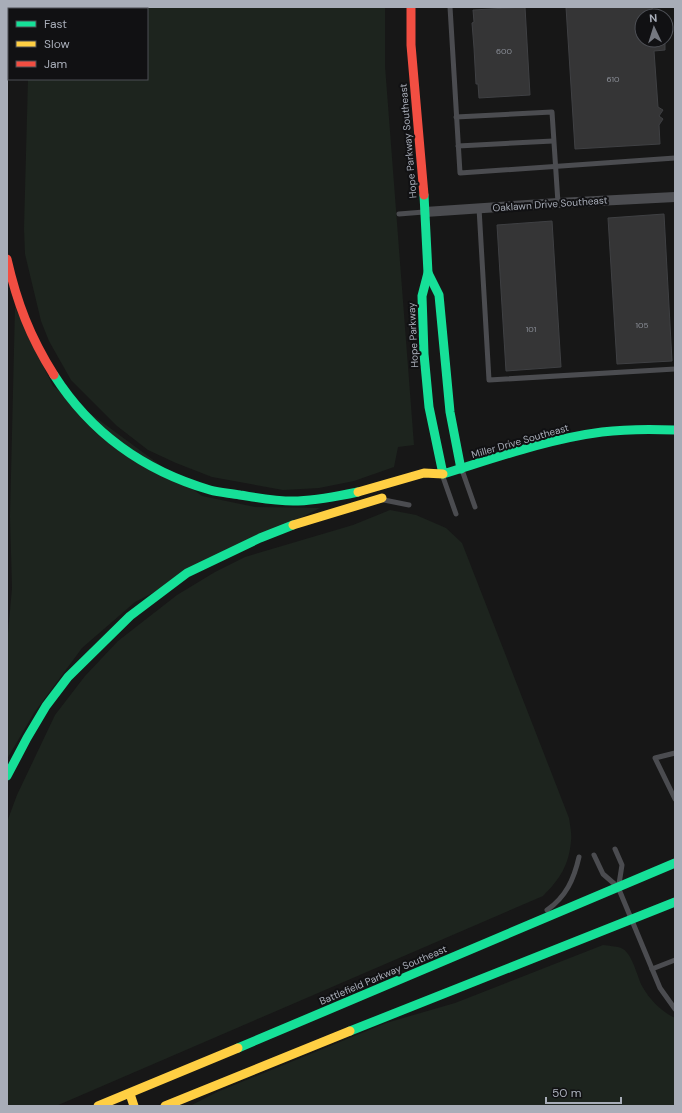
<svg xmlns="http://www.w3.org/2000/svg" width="682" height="1113" font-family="'DM Sans',sans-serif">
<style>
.green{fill:#1d241e}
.building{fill:#353536;stroke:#3f4043}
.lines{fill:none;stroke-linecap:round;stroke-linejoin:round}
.lane{stroke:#4b4c50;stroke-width:5}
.street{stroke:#4b4c50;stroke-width:10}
.fast{stroke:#16e098;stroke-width:9}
.slow{stroke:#ffcf43;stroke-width:9}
.jam{stroke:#f24e42;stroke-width:9}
.labels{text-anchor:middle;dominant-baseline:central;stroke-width:4;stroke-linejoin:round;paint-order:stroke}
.number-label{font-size:8px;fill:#8b8f98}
.street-label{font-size:10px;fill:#a8adb8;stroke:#111113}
</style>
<rect width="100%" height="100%" fill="#171717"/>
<g class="green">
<polygon points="30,7 385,7 385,66 414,445 398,447 394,467 354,481 319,488 283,490 212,477 176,463 148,450 117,426 71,380 49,341 41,321 25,254 24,228 28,79 147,79 147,9 30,9"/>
<polygon points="15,307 53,386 202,496 255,507 320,508 135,602 82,648 34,713 7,759 7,644 12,588 10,517"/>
<path d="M390 510 416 515 446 528 462 543 569 818C570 825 572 834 571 841 569 865 560 879 543 896L56 1106H7V822L17 795 55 715 85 676 118 641 177 595 215 572 245 557 353 525Z"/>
<path d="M603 945C608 946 616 946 621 948 632 952 637 976 642 986 649 999 662 1012 675 1018V1106H190L217 1092 386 1023 455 1003Z"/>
</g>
<g class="building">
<polygon points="525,7 530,95 479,98 478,84 476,84 474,48 472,23 474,22 473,10"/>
<polygon points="566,7 652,7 653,16 642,16 642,40 665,40 665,50 654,51 658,107 663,110 659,116 663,119 659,125 660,144 575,149"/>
<polygon points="664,214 672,361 617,364 608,218"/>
<polygon points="552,221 561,367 506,371 497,225"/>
</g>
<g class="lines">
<g class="lane">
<polyline points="450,7 460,173 675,158"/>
<polyline points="456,117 552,112 558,203"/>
<polyline points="458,146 553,141"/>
<polyline points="479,208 489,380 675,369"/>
<polyline points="399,214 424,212"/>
<polyline points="462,470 475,507"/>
<polyline points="443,477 456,514"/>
<polyline points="384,500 409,505"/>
<polyline points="675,753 655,758 675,799"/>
<polyline points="615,849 622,865 619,884"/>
<polyline points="594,855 603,874 618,887 660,988 675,1009"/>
<path d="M547 910C566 897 574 879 579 857"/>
<polyline points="652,969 675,960"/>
</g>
<polyline class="street" points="425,212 558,203 675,197"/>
<g class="fast">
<polyline points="7,28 9,7"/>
<path d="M424 195 428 273 422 296 424 354 429 407 443 474C495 458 548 439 602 432 626 429 651 429 675 430"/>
<polyline points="428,273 439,295 450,412 461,469"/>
<path d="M54 375C91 433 145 471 210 490 220 493 230 493 240 495 259 498 279 502 298 501 318 500 339 496 358 492"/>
<polyline points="7,776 27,738 46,706 68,677 130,616 187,573 260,538 293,525"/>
<polyline points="350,1031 675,902"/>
<polyline points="238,1048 675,863"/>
</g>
<g class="slow">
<polyline points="358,492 424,473 443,474"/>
<polyline points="293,525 382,498"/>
<polyline points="130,1094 134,1106"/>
<polyline points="98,1106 238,1048"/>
<polyline points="165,1106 350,1031"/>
</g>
<g class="jam">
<polyline points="411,7 411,45 424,195"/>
<path d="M7 259C17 303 30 337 54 375"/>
</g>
</g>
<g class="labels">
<g class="number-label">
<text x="504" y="51">600</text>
<text x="613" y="79">610</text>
<text x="642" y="325">105</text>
<text x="531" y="329">101</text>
</g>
<g class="street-label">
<text transform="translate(408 141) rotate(-95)">Hope Parkway Southeast</text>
<text transform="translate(550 204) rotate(-4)">Oaklawn Drive Southeast</text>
<text transform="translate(413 335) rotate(-93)">Hope Parkway</text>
<text transform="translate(520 441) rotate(-16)">Miller Drive Southeast</text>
<text transform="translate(383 975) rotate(-23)">Battlefield Parkway Southeast</text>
</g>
</g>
<rect width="682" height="1113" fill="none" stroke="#a8adb8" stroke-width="16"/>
<rect x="8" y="8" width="140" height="72" fill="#111113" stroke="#4d4f55"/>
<rect x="16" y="21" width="20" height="6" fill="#16e098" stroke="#4d4f55"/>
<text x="44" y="28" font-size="12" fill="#a8adb8">Fast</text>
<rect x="16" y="41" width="20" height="6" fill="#ffcf43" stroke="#4d4f55"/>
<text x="44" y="48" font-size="12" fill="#a8adb8">Slow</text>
<rect x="16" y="61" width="20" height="6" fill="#f24e42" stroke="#4d4f55"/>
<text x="44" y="68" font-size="12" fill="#a8adb8">Jam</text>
<g transform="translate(654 28) rotate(356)"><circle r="19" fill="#111113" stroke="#4d4f55"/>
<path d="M0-3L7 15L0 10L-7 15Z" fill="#757880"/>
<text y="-6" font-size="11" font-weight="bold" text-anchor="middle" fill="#a8adb8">N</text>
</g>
<path d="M546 1097v6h75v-6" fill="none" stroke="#a8adb8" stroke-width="2"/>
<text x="552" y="1097" font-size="12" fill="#a8adb8" stroke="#111113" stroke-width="3" paint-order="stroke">50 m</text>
</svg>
